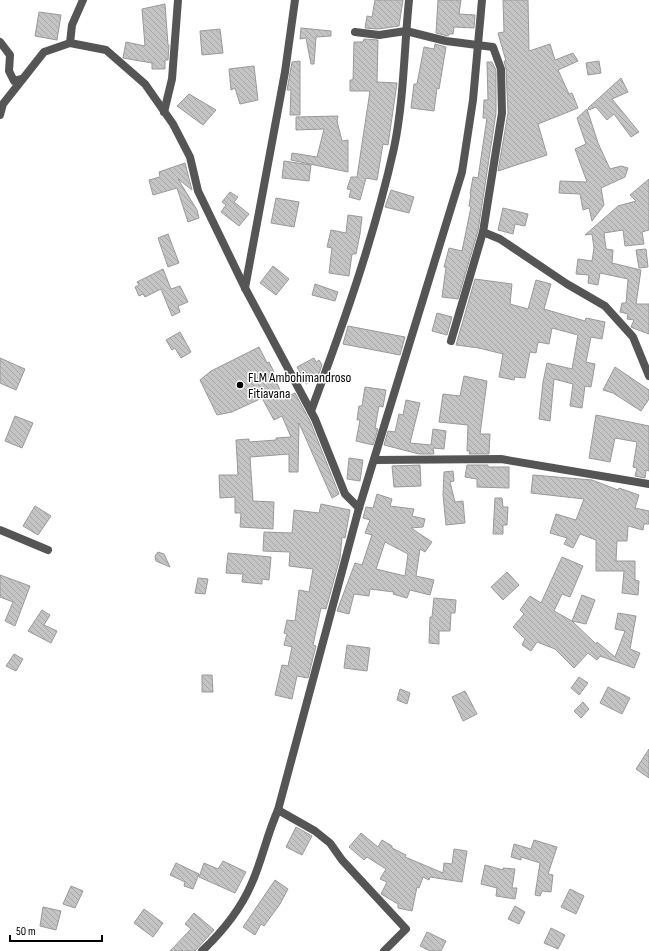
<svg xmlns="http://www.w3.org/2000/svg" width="649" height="951" font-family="'Sofia Sans Condensed',sans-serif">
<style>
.building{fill:url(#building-back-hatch);stroke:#999;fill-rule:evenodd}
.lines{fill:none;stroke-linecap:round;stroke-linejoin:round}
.minor{stroke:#555;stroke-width:8}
.tertiary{stroke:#555;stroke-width:8}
.poi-dot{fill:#000;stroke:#fff;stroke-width:1.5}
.labels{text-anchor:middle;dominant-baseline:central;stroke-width:3;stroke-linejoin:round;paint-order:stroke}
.poi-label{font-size:14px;fill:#000;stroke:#fff;text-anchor:start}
</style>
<defs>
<pattern id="building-back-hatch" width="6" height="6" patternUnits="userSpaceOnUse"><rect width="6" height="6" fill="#c4c4c4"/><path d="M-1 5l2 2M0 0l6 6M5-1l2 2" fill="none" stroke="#a7a7a7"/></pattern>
</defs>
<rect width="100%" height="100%" fill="#fff"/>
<g class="building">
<polygon points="375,0 403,0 399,26 378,29 365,28 367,16 372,17"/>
<polygon points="438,0 461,0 459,14 475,15 474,28 454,27 453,34 449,34 448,36 436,33"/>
<polygon points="503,0 528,0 529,51 550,44 555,60 573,53 578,61 558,70 569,94 572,93 578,108 538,124 547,155 498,171 508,113 506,69 504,61 506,61 498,33 504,32"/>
<polygon points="165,4 168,45 169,45 168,60 165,60 165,69 152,69 152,63 123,58 126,42 145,46 142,9"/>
<polygon points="39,12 61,15 57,40 35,36"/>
<polygon points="301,28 331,31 331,36 316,37 314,64 311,64 306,38 300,39"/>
<polygon points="220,29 223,53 202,55 200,31"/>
<polygon points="364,39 378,40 377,82 397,83 388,145 383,144 377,180 366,178 360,200 349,197 351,190 347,189 351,177 357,177 370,91 350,91 350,80 353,80 354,42 363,42"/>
<polygon points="435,44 446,47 439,89 437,88 434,111 411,108 414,84 417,84 424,47 434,49"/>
<polygon points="300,61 300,115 290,115 291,90 287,90 292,62"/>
<polygon points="599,61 601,73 588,75 586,63"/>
<polygon points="487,62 492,62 496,70 496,113 478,231 458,299 442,297 446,267 444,267 449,248 462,251 471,207 469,206 471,194 470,194 473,177 478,178 487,118 483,118 484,100 488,100"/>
<polygon points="254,66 258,100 240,104 235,88 231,90 229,69"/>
<polygon points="621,78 628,92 612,99 639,132 631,137 614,114 607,120 596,107 589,110 588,108"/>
<polygon points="189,94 216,110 203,125 177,106"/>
<polygon points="587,109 598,143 610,169 621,166 628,168 625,177 601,188 604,205 592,221 589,208 583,210 580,194 559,193 560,181 587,182 575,149 586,144 577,118"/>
<polygon points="338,116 337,121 342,141 348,140 348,172 291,160 292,153 317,157 324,129 296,130 296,117"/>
<polygon points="284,161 311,165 309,181 282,178"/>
<polygon points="185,163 192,190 178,179 197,210 199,218 188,222 177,188 153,195 149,180 160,177 159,172"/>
<polygon points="649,179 649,230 642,232 644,244 625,246 623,230 604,233 606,249 613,250 612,263 641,270 636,304 649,304 649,334 633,328 631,327 634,320 627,319 628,314 620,312 622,303 626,303 628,279 600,273 598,285 588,283 589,275 576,274 578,259 592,261 594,248 592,234 585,235 618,206 636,201 630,195"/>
<polygon points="391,190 414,197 409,213 385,207"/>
<polygon points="230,192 238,197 234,202 249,214 239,226 221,212 226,205 222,202"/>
<polygon points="276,198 299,202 294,227 271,223"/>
<polygon points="503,208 528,214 525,226 515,224 513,234 498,230"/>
<polygon points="348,215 362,217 360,234 356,254 352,254 349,276 329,273 332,248 327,247 331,230 346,233"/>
<polygon points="168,234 179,263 168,267 158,238"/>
<polygon points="646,249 648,267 639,268 636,250"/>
<polygon points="273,266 289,279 276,295 260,283"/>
<polygon points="163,269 171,289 180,286 188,302 178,306 180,312 172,316 161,289 145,297 143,294 139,296 135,287 139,285 137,282"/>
<polygon points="475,279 512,284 510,304 528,309 536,280 551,284 544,309 585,321 586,318 605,322 602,339 591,337 586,362 595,364 591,387 585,386 582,408 570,406 573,384 554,379 550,421 539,419 543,382 547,363 572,369 578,335 552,328 549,344 538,342 536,353 530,352 525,378 515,377 514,380 499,377 503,354 479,348 456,345"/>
<polygon points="315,284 338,292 335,301 312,295"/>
<polygon points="437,313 452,317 447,335 432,331"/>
<polygon points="348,326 405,337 400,355 343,344"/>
<polygon points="180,332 191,352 181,358 175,348 172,350 166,340"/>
<polygon points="259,347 267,363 269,362 274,372 272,373 284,398 295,393 310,421 339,494 332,498 299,423 298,472 289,472 289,454 250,457 253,501 274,502 273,529 240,527 241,513 235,513 235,497 220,498 219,475 238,475 236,440 249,439 249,442 276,440 276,438 291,437 282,416 274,420 262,398 232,412 217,415 200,380 211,371"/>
<polygon points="0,358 25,369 16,390 0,383"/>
<polygon points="314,358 316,362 319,360 322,365 317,379 306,384 297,367"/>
<polygon points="615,367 649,390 649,399 641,411 613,393 603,390"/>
<polygon points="464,376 487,381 480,434 490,434 489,454 469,454 470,451 467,451 468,425 439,422 443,394 460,396"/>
<polygon points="365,387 386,390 383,407 379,406 375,428 378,429 373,445 356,441 360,420 357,420 359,406 362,406"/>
<polygon points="406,400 420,403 410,443 431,445 433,429 446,431 444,449 433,448 434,454 419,454 384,445 388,431 395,432 399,414 403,415"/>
<polygon points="596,415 649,426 649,471 646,470 645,478 635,476 637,468 633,467 637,442 615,438 610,462 589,458"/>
<polygon points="15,416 33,423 22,448 5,441"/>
<polygon points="349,458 363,460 360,481 347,479"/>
<polygon points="420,465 421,486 394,487 392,466"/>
<polygon points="467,465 488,465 488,467 509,467 509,488 477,487 477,479 465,477"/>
<polygon points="453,471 454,481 450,482 455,502 463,501 465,523 446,525 443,495 444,472"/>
<polygon points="533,475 592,480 618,490 619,488 639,495 635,508 649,511 649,524 644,524 643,530 628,526 627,541 617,541 616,561 635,561 635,580 639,581 638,595 622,593 624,571 596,571 596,540 580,534 573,548 564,544 567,538 550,533 556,514 576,520 584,499 531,493"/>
<path d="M377 494 392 499 390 506 414 509 412 516 425 519 423 527 411 528 432 542 425 552 420 549 416 576 434 580 430 595 410 590 407 598 393 594 394 592 370 589 369 596 354 594 349 614 337 611 355 563 362 565 372 535 365 533 370 520 363 518 366 507 373 508ZM385 542 408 554 405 576 376 569Z"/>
<polygon points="495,498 502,498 503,507 508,507 507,525 503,525 503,534 493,534"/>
<polygon points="321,504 350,510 345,538 342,537 340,558 326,609 321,608 313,645 316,646 308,678 297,676 292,699 275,695 282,665 288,666 292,647 284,645 287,634 284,633 287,620 295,621 299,590 309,592 313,569 289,566 290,552 263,551 264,532 292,533 294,510 319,513"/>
<polygon points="35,506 51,516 38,535 23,526"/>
<polygon points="158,552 164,554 170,567 156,561 155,556"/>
<polygon points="228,553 271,557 269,580 262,579 262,584 242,582 243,574 226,573"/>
<polygon points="562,557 583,566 570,597 562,594 554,611 572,621 582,595 595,600 586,624 572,621 596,644 597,642 615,657 625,631 615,629 618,613 636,616 630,649 640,653 634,668 600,656 597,660 588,653 574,668 555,649 537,642 531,651 522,645 525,639 513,627 524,614 520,610 530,596 541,603"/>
<polygon points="507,572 519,585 503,600 491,587"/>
<polygon points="0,575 30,586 15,626 5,621 13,602 0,597"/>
<polygon points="198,578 208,579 205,594 195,593"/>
<polygon points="434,598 456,600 455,613 451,613 450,631 439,631 439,644 429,643 430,617 432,617"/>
<polygon points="42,610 50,615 44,625 57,631 51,643 28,631"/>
<polygon points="347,645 370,648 367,671 344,668"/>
<polygon points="14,654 23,659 16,671 6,666"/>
<polygon points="202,675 212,675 213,692 202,692"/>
<polygon points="579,677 588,683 579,695 571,688"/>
<polygon points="608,687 630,698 622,714 600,703"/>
<polygon points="400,689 410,693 407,704 397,700"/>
<polygon points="465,691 477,714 463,721 452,697"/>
<polygon points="583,702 589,709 581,718 574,711"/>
<polygon points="649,749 649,778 636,769"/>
<polygon points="296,827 312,836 302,855 286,847"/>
<polygon points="361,833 378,847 382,840 392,846 392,848 406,855 405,857 443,873 444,863 452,864 454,849 467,851 462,882 430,877 429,880 423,877 419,888 417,887 412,911 398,908 398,904 381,894 387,882 380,879 386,869 367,857 364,860 349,847"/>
<polygon points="534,840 557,847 548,874 553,875 551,892 542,891 540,896 535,895 540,863 521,857 521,860 511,857 514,844 531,849"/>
<polygon points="223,861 246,872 235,893 199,877 204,863 218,869"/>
<polygon points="176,863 199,874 193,889 184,886 185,882 170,875"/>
<polygon points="485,865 503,870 503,868 515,869 512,888 517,888 515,899 496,896 497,888 481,884"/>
<polygon points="275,880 288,889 280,904 264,926 261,924 255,935 243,927"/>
<polygon points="71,886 83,891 75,908 63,904"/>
<polygon points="570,889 584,896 576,914 561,907"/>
<polygon points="515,906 525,912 519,924 508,919"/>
<polygon points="43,907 61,911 56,930 40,926"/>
<polygon points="144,909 163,923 153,937 134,923"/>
<polygon points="194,913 214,930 195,951 170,951 191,929 185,924"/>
<polygon points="551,928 565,935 558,949 544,943"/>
<polygon points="427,932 446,941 441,951 430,951 420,946"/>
</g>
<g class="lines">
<g class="minor">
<polyline points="355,32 379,35 406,31 446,41 493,47 501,69 502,113 483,232 451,341"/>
<polyline points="0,42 10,55 9,71 14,81 22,79"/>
<polyline points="70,43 72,25 83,0"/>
<polyline points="164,112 172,79 178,0"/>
<polyline points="0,115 3,104 44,52 70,43 106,50 145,84 173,124 190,157 198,191 245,288 315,419 345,494 359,508"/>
<polyline points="483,232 500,239 567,284 605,306 633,337 649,376"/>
<polyline points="245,288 285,72 295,0"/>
<path d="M311 411C343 325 374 238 394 148 404 100 404 49 409 0"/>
<polyline points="375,460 501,459 649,484"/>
<polyline points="0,530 48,550"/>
<polyline points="278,810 315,831 330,843 342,860 406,929 384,951"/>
</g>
<path class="tertiary" d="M202 951C221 933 240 910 251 885 262 861 267 834 278 810L359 508 462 172 473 100 482 0"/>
</g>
<circle class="poi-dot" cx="240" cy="385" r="4"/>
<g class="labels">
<g class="poi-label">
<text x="248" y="377">FLM Ambohimandroso<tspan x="248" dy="16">Fitiavana</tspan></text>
</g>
</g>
<path d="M10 935v6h92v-6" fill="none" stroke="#000000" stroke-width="2"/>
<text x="16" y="935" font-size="12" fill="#000000" stroke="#ffffff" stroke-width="3" paint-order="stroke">50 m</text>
</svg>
